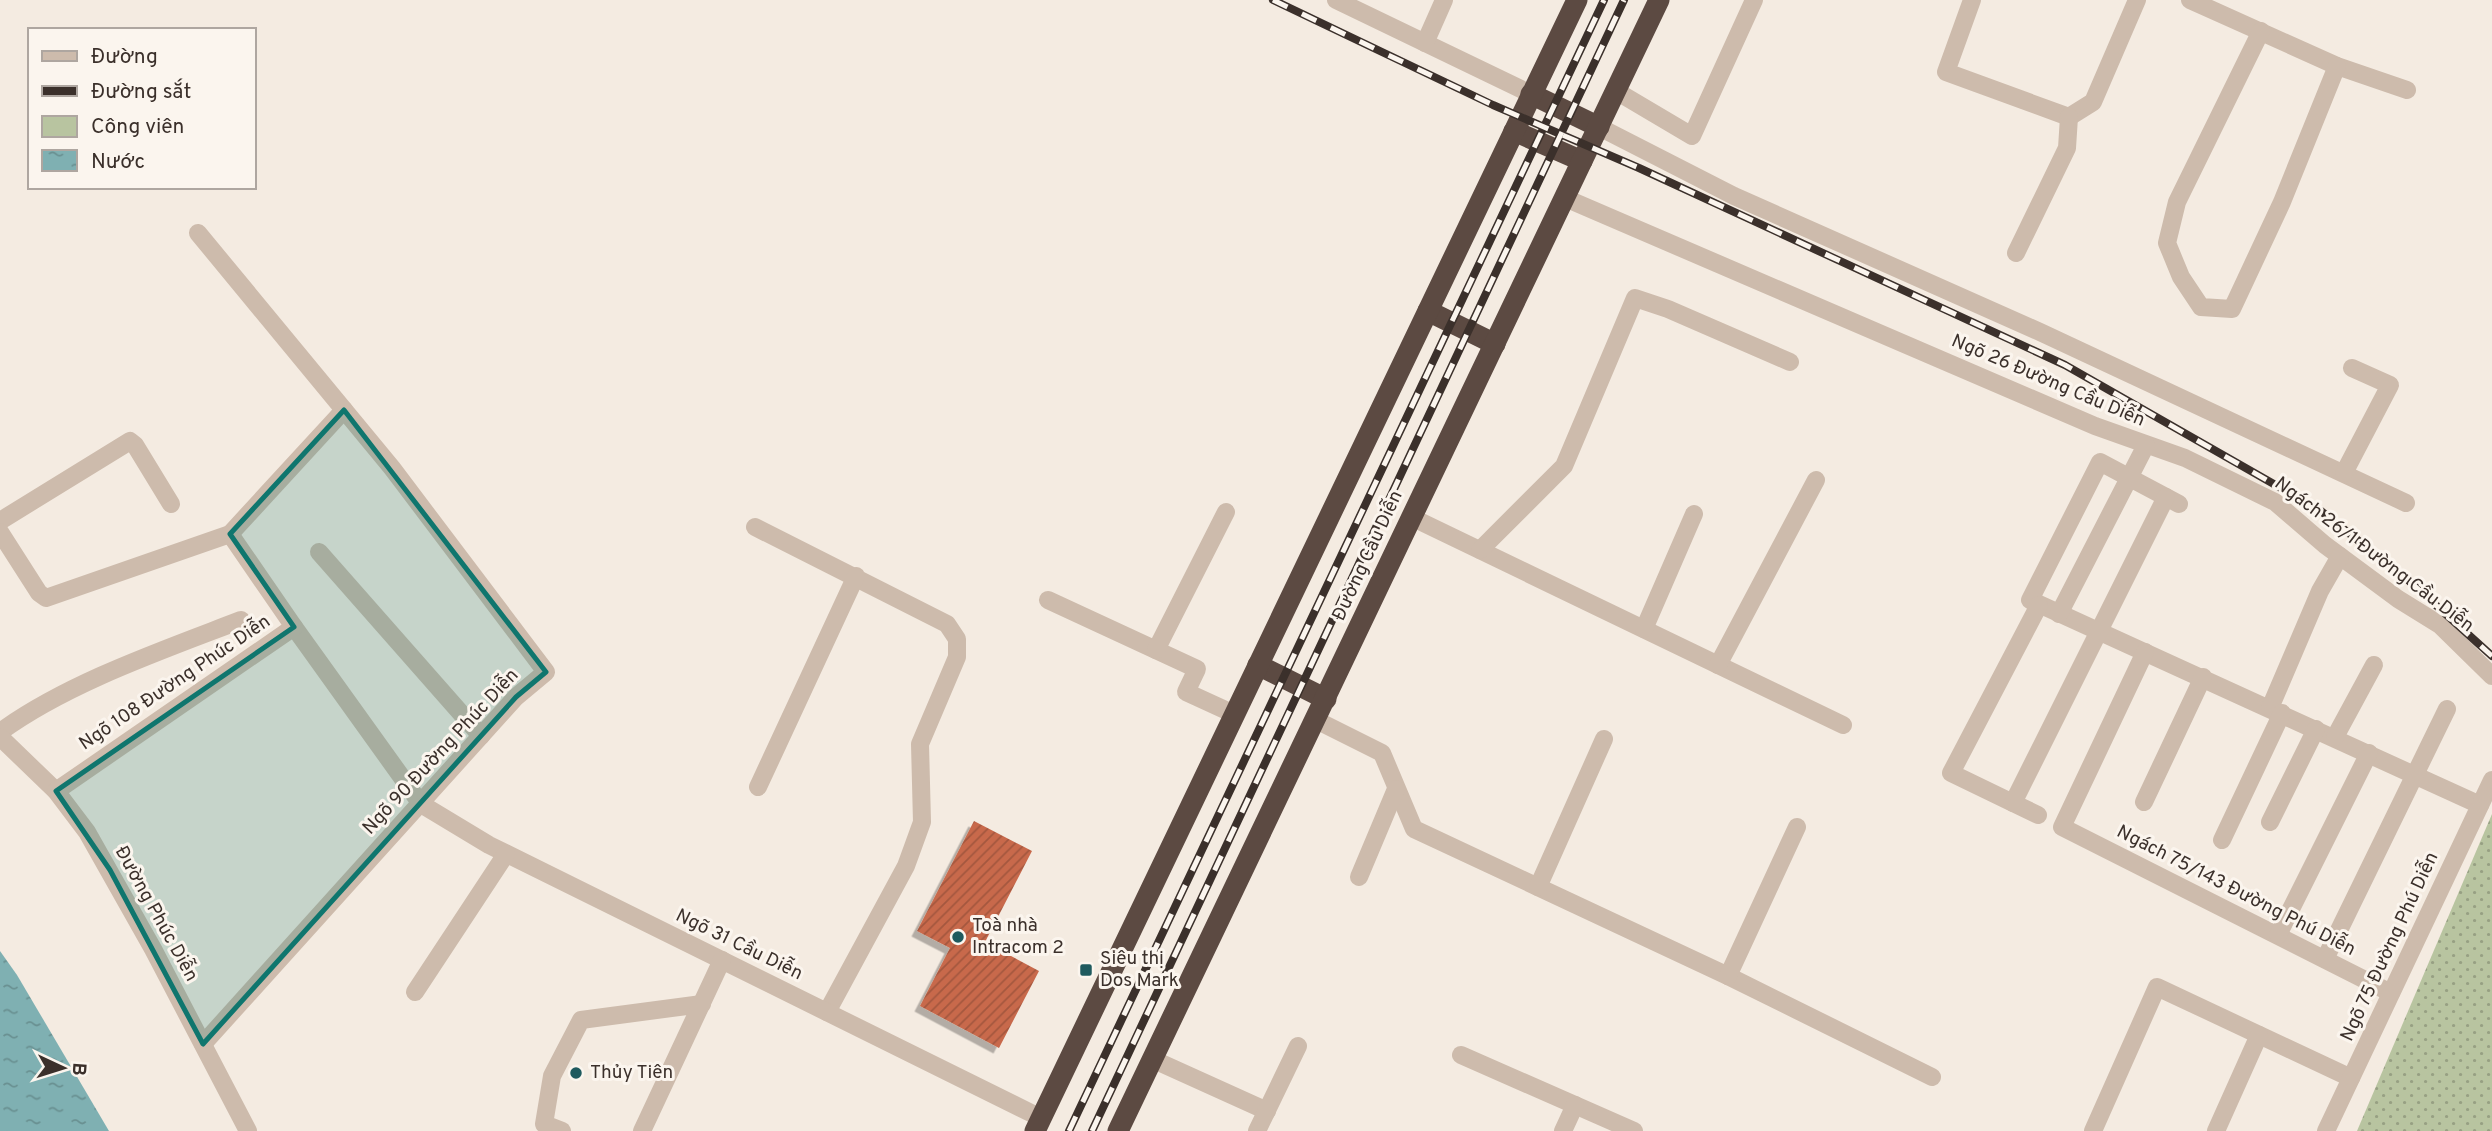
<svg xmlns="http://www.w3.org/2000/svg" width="2492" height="1131" font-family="Overpass,sans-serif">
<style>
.green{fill:url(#green-dots)}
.water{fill:url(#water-ripples)}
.building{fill:url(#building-hatch);filter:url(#shadow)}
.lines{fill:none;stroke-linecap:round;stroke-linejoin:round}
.minor{stroke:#cdbbac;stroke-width:18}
.highway{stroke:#5c4a42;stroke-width:21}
.rail-casing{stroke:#3b302b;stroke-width:8}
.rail{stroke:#fbf5ee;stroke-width:5;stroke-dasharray:16;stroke-linecap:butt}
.marked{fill:#0f766e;fill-opacity:0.2;stroke:#0f766e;stroke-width:5;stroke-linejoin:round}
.poi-dot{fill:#1f5a5e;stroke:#fbf5ee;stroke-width:2.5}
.labels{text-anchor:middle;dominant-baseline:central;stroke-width:6;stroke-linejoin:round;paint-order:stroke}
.street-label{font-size:19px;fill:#3b302b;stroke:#fbf5ee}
.poi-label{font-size:19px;fill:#3b302b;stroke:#fbf5ee;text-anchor:start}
</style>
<defs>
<pattern id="green-dots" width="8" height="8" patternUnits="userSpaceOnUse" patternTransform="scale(1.75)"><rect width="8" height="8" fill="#b8c4a0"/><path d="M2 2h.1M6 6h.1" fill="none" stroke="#97a083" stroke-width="1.8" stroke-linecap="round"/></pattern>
<pattern id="water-ripples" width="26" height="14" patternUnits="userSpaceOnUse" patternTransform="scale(1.75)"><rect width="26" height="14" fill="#7fb0b2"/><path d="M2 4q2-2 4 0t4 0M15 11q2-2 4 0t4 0" fill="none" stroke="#699091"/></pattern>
<pattern id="building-hatch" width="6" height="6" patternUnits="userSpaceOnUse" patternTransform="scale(1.75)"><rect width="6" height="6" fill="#c8694b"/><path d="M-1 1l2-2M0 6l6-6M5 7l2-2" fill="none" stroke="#a4573f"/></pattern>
<filter id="shadow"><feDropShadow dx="-5.5" dy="5.5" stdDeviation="0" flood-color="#0004"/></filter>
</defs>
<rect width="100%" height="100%" fill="#f4ebe1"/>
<polygon class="green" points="2492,814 2492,1131 2357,1131"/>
<polygon class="water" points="0,951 17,975 109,1131 0,1131"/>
<polygon class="building" points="974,821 1032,851 985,942 1039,971 999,1048 920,1006 950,948 917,931"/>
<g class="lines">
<g class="minor">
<polyline points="1336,0 1531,94"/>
<polyline points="1972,0 1946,72 2069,117"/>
<polyline points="2190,0 2337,66 2407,90"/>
<polyline points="2261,31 2177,202 2167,243 2181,277 2201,307 2232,309 2282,202 2337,66"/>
<polyline points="1425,43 1444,0"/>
<polyline points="1616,91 1692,136 1754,0"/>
<polyline points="2069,117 2093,102 2137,0"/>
<polyline points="1599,127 1734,196 2040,332 2406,503"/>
<polyline points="1565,198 2095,426 2185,458 2275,502 2325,545 2398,599 2440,625 2492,676"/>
<polyline points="198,233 392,468 546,672 516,697 203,1044"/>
<polyline points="2016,253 2067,148 2069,117"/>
<polyline points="2344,473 2390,385 2352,368"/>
<polyline points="2179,504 2100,462 2030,600 2480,805"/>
<polyline points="1411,517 1843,725"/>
<polyline points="0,521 130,441 135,445 171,504"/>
<polyline points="755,527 947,624 957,639 957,657 920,744 922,822 906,866 827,1012"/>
<polyline points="0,532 39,593 46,598 230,534 344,410"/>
<polyline points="1480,550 1564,466 1635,298 1668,309 1790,362"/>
<polyline points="319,552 481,736"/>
<polyline points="1048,600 1197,669 1186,692 1234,714"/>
<polyline points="2059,614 2146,445"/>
<polyline points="294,627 421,804 489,845 1041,1118"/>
<polyline points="1644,629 1694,514"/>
<polyline points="1156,650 1226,512"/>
<polyline points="2145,652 2062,827 2391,993"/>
<polyline points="1718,665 1816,480"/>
<polyline points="2270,708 2320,591 2340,556"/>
<polyline points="1316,720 1382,753 1414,829 1728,976 1932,1077"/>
<path d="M0 732C67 683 163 650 241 620"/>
<polyline points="0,737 56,791 87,832 153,949 248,1131"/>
<polyline points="2335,737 2374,665"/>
<polyline points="758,787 856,576"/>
<polyline points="56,791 294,627 230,534"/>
<polyline points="2144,802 2203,677"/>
<polyline points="2013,803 1951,773 2039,605"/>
<polyline points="2038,815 2013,803 2166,497"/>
<polyline points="2270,822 2316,729"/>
<polyline points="2222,840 2282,713"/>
<polyline points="1359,877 1396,789"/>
<polyline points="1538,887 1604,739"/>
<polyline points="2278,935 2369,753"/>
<polyline points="2325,959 2447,709"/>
<polyline points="1728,976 1797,827"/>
<polyline points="415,992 506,854"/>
<polyline points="1461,1055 1634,1131"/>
<polyline points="1152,1059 1267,1111"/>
<polyline points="562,1131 544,1124 552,1076 581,1020 702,1004"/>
<polyline points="642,1131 722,960"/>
<polyline points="1257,1131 1298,1046"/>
<polyline points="1563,1131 1575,1105"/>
<polyline points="2093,1131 2157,987 2351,1078"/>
<polyline points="2216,1131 2259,1035"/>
<polyline points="2326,1131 2492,780"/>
</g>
<g class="highway">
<polyline points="1531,94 1599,127"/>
<polyline points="1514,131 1582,161"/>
<polyline points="1428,311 1495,344"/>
<polyline points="1258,665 1326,699"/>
<polyline points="1035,1131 1577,0"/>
<polyline points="1118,1131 1659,0"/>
</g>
<g class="rail-casing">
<g id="rail">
<polyline points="1273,0 1493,105 1639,168 2065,365 2321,511 2408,580 2492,656"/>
<polyline points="1069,1131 1604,0"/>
<polyline points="1092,1131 1624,0"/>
</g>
</g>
<use href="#rail" class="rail"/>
</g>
<path class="marked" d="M344 410 546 672 516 697 203 1044 110 870 56 791 294 627 230 534Z"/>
<g class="poi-dot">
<circle cx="958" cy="937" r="7"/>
<rect x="1079" y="963" width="14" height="14" rx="3.5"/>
<circle cx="576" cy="1073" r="7"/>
</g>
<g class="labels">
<g class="street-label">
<text transform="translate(2048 381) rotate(23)">Ngõ 26 Đường Cầu Diễn</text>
<text transform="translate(2374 555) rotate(37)">Ngách 26/1 Đường Cầu Diễn</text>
<text transform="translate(1368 556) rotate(-65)">Đường Cầu Diễn</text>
<text transform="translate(175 683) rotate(-34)">Ngõ 108 Đường Phúc Diễn</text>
<text transform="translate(441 752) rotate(-47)">Ngõ 90 Đường Phúc Diễn</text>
<text transform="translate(2236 891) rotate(27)">Ngách 75/143 Đường Phú Diễn</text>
<text transform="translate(156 914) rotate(61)">Đường Phúc Diễn</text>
<text transform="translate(739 945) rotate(26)">Ngõ 31 Cầu Diễn</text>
<text transform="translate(2390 947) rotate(-65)">Ngõ 75 Đường Phú Diễn</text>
</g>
<g class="poi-label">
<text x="972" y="926">Toà nhà<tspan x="972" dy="22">Intracom 2</tspan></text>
<text x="1100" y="959">Siêu thị<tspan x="1100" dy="22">Dos Mark</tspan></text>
<text x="590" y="1073">Thủy Tiên</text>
</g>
</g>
<rect x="28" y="28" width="228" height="161" fill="#fbf5ee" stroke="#aea6a0" stroke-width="2"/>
<rect x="42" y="51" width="35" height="10" fill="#cdbbac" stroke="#aea6a0" stroke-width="2"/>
<text x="91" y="63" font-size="21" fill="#3b302b">Đường</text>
<rect x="42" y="86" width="35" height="10" fill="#3b302b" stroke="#aea6a0" stroke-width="2"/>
<text x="91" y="98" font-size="21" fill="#3b302b">Đường sắt</text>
<rect x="42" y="116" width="35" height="21" fill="#b8c4a0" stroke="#aea6a0" stroke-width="2"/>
<text x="91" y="133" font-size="21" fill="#3b302b">Công viên</text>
<rect x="42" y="150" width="35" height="21" fill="url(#water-ripples)" stroke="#aea6a0" stroke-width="2"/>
<text x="91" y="168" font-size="21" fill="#3b302b">Nước</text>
<g transform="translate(63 1068) rotate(94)" stroke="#fbf5ee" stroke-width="5" paint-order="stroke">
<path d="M0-5L12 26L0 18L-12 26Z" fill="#3b302b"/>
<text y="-10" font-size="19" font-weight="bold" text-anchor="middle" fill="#3b302b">B</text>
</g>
</svg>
